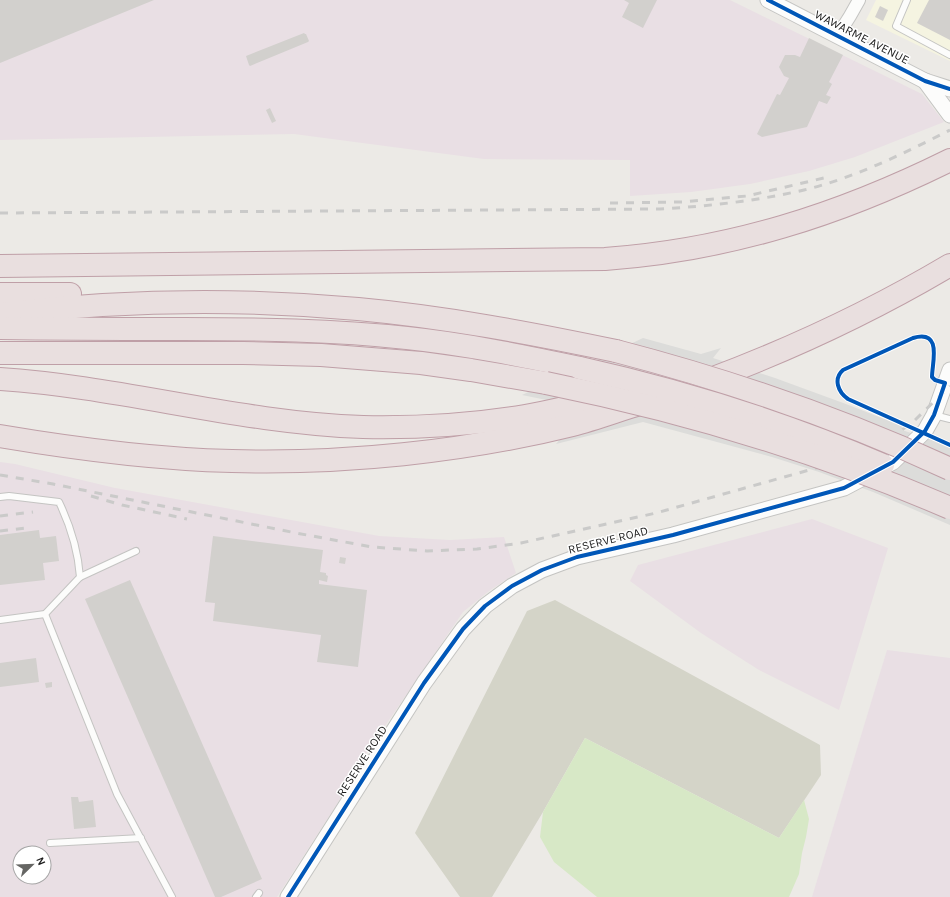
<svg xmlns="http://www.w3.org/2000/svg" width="950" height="897" font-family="Karla,sans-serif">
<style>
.industrial{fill:#e9dfe4;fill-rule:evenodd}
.education{fill:#f5f4e1}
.construction{fill:#d4d4c8}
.grass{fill:#d7e8c6}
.pier{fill:#dcdcda}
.building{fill:#d2d0cd}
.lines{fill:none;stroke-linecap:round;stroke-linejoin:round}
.service-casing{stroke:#c4c4c2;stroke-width:8}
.minor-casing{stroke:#c4c4c2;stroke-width:14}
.tertiary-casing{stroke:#c4c4c2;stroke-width:17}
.motorway-casing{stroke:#bf9fa7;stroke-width:24}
.service{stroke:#fcfcfb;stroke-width:6}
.minor{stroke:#fcfcfb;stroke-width:12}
.tertiary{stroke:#fcfcfb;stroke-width:15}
.motorway{stroke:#e9dfdf;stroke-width:22}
.rail{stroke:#cacac9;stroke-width:3;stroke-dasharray:8 8;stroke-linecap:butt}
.motorway-bridge-casing{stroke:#bf9fa7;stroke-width:24;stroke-linecap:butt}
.motorway-bridge{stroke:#e9dfdf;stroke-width:22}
.cycleway-casing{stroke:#fff;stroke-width:6}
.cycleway{stroke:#0057b8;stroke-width:4}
.labels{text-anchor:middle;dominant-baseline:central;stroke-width:3;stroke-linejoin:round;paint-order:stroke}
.street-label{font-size:12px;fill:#1d1d1d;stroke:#fff}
</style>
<rect width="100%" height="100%" fill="#eceae6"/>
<g class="industrial">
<polygon points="0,0 730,0 922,94 944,122 855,157 809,171 750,184 691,192 630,196 630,160 484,159 294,134 0,140"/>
<path d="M0 462 15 464 115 488 379 536 450 540 504 537 516 573 489 591 463 612 361 761 337 804 277 897H0ZM20 853H44V877H20Z"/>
<polygon points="812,519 888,548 839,710 759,670 701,633 630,581 638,565"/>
<polygon points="887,650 950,658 950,897 812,897"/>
</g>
<polygon class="education" points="876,0 950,0 950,61 866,20"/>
<polygon class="construction" points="555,600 820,745 821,775 779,838 585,738 543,812 492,897 460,897 415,833 527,611"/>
<polygon class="grass" points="585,738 779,838 804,800 809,819 806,837 802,853 799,874 789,897 597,897 554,862 540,837 543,812"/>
<polygon class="pier" points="643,338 701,354 721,348 713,358 775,378 846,404 902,426 902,430 938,442 950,448 950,525 873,492 819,472 772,457 643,422 556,444 586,408 522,395"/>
<g class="building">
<polygon points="0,0 154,0 0,63"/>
<polygon points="624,0 657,0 643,28 622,17 629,3"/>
<polygon points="929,0 950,0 950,40 917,23"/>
<polygon points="880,6 888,10 883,21 875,17"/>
<polygon points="304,33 305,34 306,34 309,41 308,42 250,66 249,65 246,56"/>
<polygon points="809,38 843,55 829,82 832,84 826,95 831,97 827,104 819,101 807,127 762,137 757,134 777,94 780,95 789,78 784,76 779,67 785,55 795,55 800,57"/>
<polygon points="270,108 276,121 272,123 266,110"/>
<polygon points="39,530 40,538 56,536 59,561 43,563 45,580 0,585 0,535"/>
<polygon points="213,536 323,550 320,572 326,573 326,575 328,576 327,582 319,580 319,584 367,590 358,667 317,662 321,635 213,621 215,603 205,602"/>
<polygon points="340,557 346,558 345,564 339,563"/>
<polygon points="130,580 262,879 221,897 215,897 85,599"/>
<polygon points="36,658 39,682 0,687 0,663"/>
<polygon points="52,682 52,687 46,688 45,683"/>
<polygon points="71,797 78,797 79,802 93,800 96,827 74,829"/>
</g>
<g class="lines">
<g class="service-casing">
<g id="service">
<polyline points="907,0 896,26 950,55"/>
<polyline points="934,415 950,419"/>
<path d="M0 497 9 496 59 502C71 527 78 550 80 577L45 614 0 620"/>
<polyline points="80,577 136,551"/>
<polyline points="45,614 117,794 172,897"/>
<polyline points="50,843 141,838"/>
<polyline points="256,897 259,893"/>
</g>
</g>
<g class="minor-casing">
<polyline id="minor" points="838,35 850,16 859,0"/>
</g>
<g class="tertiary-casing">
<g id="tertiary">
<polyline points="768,0 925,81 950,89"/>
<polyline points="925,81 950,115"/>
<polyline points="288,897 424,683 463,629 485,606 512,586 542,570 577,557 673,535 844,488 893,462 925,431 934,415 950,370"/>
</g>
</g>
<g class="motorway-casing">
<g id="motorway">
<path d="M0 266 605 259C729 250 839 215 950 160"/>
<polyline points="0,294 70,294"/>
<path d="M0 314C119 300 239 298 358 309 445 317 530 333 616 351"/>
<path d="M0 328C61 329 123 329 184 329 259 329 333 330 407 338 465 344 523 356 580 368"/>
<polyline points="0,353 243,353 321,355 421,363 471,370 546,383"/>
<path d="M0 379C122 387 240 423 363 427 417 428 472 425 525 416 556 411 586 401 617 399"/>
<path d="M0 436C77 449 154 459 232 461 343 464 464 452 572 425 596 419 619 410 643 403 749 368 854 322 950 265"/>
</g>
</g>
<use href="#service" class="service"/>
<use href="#minor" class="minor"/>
<use href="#tertiary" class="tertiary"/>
<use href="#motorway" class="motorway"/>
<g class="rail">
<polyline points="610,203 683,202 747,196 824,178"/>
<path d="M0 213 660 209C710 206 756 201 804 190 854 178 905 153 950 130"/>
<polyline points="0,475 53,484 296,533 372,547 427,551 477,549 521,543 656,513 827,465 874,447 895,435 914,421 950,386"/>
<polyline points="91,496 122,505 187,519"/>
<polyline points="0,516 33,512"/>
<polyline points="0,531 26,528"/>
</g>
<g class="motorway-bridge-casing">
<g id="motorway-bridge">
<path d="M616 351C731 381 842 419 950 469"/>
<path d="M580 368C683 391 785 423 883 465"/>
<path d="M546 383C684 411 821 452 950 508"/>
</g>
</g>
<use href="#motorway-bridge" class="motorway-bridge"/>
<g class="cycleway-casing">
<g id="cycleway">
<polyline points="768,0 925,81 950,89"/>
<path d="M288 897 424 683 463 629 485 606 512 586 542 570 577 557 673 535 844 488 893 462 925 431 934 415 945 383 935 380 932 377C932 363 943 329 913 338L843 370C833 379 838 392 848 399L950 445"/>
</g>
</g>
<use href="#cycleway" class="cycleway"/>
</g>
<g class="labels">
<g class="street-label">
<text transform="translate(862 37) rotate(27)">WAWARME AVENUE</text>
<text transform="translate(608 540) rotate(-14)">RESERVE ROAD</text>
<text transform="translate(362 761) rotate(-57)">RESERVE ROAD</text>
</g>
</g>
<g transform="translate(32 865) rotate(67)"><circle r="19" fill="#ffffff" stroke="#a5a5a5"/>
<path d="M0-3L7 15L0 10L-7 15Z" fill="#656563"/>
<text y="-6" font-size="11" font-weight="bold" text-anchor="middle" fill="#1d1d1d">N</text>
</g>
</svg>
